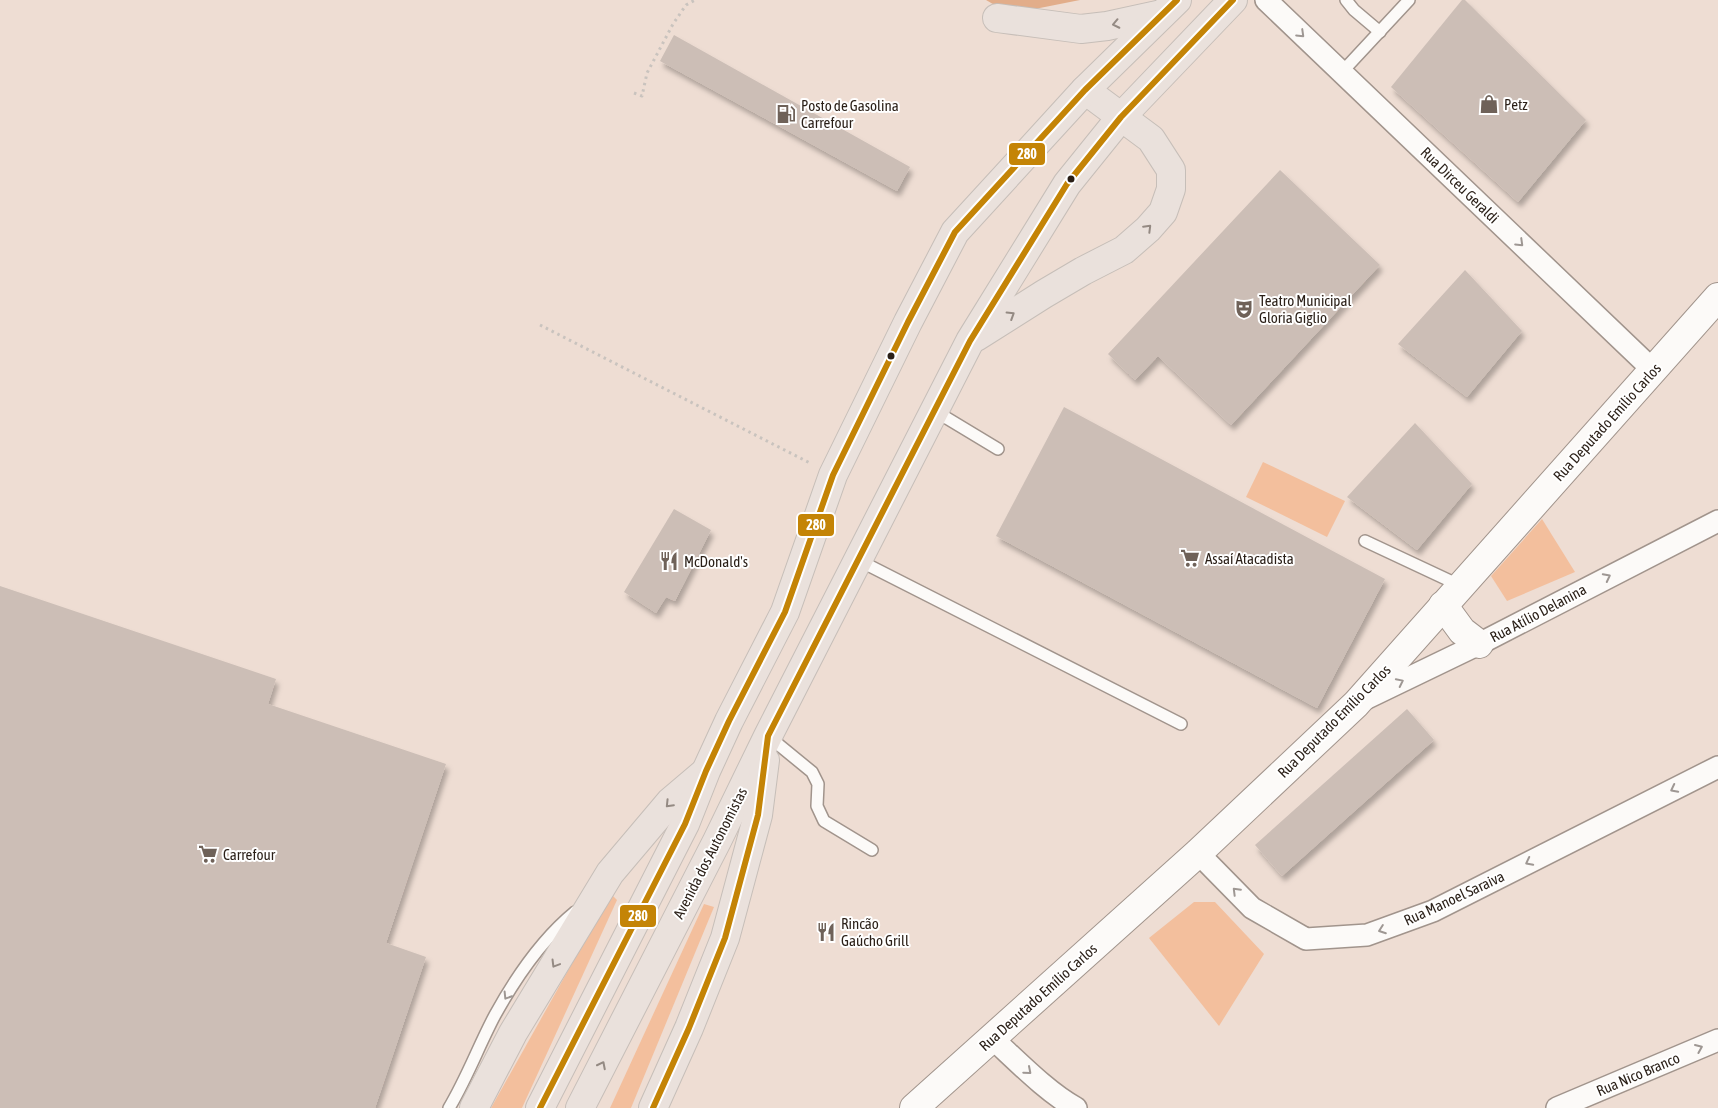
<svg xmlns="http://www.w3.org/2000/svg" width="1718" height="1108" font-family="'Asap Condensed',sans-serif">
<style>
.green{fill:#f3bf9d}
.forest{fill:#e2ad8a}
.building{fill:#ccbeb6;filter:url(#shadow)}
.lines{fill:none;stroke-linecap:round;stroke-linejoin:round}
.service-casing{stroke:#a1948c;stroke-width:14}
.minor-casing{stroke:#a1948c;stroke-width:24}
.tertiary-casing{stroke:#a1948c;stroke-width:30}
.primary-casing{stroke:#c6beb8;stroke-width:30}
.path{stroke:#c9c3be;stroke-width:3;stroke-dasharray:2.5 4;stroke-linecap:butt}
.service{stroke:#fcfaf8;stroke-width:11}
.minor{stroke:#fcfaf8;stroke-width:21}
.tertiary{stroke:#fcfaf8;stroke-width:28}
.primary{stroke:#eae1dc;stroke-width:28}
.bus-1-casing{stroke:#fff;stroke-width:10}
.bus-1{stroke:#c48406;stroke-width:6}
.oneway{stroke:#948a83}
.oneway2{stroke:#9e9793}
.bus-dot{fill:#2a1f17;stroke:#fff;stroke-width:2}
.labels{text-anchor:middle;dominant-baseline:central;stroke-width:4;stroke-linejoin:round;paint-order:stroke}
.poi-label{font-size:15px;fill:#2a1f17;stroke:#fff;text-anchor:start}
.street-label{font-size:15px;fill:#2a1f17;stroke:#fff}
.line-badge{stroke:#fff;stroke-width:2}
.badge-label{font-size:14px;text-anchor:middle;font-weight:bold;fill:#fff}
</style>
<defs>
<filter id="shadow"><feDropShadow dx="3" dy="5.5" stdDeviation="2.5" flood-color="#0004"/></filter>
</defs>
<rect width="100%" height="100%" fill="#eeddd3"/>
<g class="green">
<polygon points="1263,462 1345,501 1327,537 1246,497"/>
<polygon points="1542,519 1575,572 1507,601 1491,576"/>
<polygon points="611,894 617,900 522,1108 491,1108"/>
<polygon points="1194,902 1215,902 1264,954 1219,1026 1149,938"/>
<polygon points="704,904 714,907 631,1108 610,1108"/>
</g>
<polygon class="forest" points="986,0 1080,0 1010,14"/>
<g class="building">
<polygon points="1462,0 1465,0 1586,120 1518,202 1391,87"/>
<polygon points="674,35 910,167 897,191 660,61"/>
<polygon points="1280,170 1380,265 1231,425 1158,356 1135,380 1108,354"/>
<polygon points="1465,270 1522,331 1467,397 1398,344"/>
<polygon points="1064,407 1385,579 1317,708 996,536"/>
<polygon points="1415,423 1472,484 1417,550 1347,497"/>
<polygon points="674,509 711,530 675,601 666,597 656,613 624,592"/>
<polygon points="0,586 276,679 268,704 446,764 386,943 426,957 375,1108 0,1108"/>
<polygon points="1407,709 1434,740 1282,876 1255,845"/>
</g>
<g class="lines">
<g class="service-casing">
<g id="service">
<polyline points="1346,0 1354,10 1380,32"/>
<polyline points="1342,72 1409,0"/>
<polyline points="935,411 998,449"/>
<polyline points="1365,541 1461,586"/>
<polyline points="858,560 1181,724"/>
<polyline points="768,736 812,772 818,784 817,806 824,821 872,850"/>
<path d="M449 1108C467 1078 479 1045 495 1015 516 977 542 939 575 912"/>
</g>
</g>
<g class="minor-casing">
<g id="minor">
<polyline points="1266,0 1653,370"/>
<polyline points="1363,700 1479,644 1718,521"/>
<polyline points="1198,853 1252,908 1306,939 1367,935 1433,911 1718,767"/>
<path d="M992 1038C1016 1060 1048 1093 1076 1108"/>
<polyline points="1557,1108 1718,1040"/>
</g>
</g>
<g class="tertiary-casing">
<g id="tertiary">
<polyline points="1443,605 1462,631 1479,644"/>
<polyline points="914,1108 1198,853 1356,704 1718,297"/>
</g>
</g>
<g class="primary-casing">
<g id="primary">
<polyline points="997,18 1081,29 1107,26 1162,14"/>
<polyline points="976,337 1044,294 1083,271 1124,250 1148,229 1163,212 1171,189 1171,170 1151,139 1085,90"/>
<polyline points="474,1108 513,1033 610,873 670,802 703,774"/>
<polyline points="540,1108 685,824 706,771 729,721 785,612 833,475 908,322 955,232 1085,90 1177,0"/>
<polyline points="580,1108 717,841 768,736 970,341 1067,184 1121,117 1233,0"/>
<polyline points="653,1108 689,1028 725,938 758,815 765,760"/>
</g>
</g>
<g class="path">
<polyline points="634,93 642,96 647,73 673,24 686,5 695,0"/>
<polyline points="540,325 810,463"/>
</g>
<use href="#service" class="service"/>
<use href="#minor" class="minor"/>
<use href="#tertiary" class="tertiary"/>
<use href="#primary" class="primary"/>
<g class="bus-1-casing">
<g id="bus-1">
<polyline points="540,1108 685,824 706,771 729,721 785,612 833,475 908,322 955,232 1085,90 1177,0"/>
<polyline points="653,1108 689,1028 725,938 758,815 768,736 970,341 1067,184 1121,117 1233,0"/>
</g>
</g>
<use href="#bus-1" class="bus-1"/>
</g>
<defs><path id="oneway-chevron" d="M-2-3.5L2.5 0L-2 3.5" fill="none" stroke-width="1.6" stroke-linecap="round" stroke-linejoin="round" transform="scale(1.25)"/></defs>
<g class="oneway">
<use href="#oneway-chevron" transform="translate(1116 24) rotate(168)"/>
<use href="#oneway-chevron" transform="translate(1148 228) rotate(-45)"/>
<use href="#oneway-chevron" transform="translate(1011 315) rotate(-32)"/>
<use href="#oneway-chevron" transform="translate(669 804) rotate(134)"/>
<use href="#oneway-chevron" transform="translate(555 964) rotate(121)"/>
<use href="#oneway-chevron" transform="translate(602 1065) rotate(-63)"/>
</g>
<g class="oneway2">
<use href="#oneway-chevron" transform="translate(1301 34) rotate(44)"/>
<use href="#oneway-chevron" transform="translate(1520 243) rotate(44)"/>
<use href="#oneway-chevron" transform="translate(1607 577) rotate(-27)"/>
<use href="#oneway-chevron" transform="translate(1400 682) rotate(-26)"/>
<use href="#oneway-chevron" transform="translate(1674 789) rotate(153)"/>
<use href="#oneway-chevron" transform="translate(1529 862) rotate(153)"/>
<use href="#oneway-chevron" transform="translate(1236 891) rotate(-135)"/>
<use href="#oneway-chevron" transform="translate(1382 930) rotate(160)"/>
<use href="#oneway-chevron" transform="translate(507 996) rotate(122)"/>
<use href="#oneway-chevron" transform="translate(1699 1048) rotate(-23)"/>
<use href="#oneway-chevron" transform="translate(1028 1071) rotate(41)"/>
</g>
<defs>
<g id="shop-bare" transform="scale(1.5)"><path d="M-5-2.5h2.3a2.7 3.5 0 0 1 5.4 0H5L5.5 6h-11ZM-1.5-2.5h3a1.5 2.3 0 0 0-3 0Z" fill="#6f6259" stroke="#fff" stroke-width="2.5" paint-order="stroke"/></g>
<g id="fuel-bare" transform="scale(1.5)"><path d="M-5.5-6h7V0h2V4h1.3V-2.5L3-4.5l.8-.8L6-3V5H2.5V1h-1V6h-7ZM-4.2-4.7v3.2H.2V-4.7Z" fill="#6f6259" stroke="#fff" stroke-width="2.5" paint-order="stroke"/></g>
<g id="theatre-bare" transform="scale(1.5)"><path d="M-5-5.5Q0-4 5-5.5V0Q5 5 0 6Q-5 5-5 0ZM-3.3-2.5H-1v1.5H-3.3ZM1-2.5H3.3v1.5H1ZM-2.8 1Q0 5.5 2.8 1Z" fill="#6f6259" stroke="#fff" stroke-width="2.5" paint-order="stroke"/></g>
<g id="supermarket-bare" transform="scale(1.5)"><path d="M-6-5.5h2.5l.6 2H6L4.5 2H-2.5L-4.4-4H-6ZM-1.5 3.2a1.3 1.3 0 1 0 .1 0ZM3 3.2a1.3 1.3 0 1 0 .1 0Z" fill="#6f6259" stroke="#fff" stroke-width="2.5" paint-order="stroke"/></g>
<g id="restaurant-bare" transform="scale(1.5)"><path d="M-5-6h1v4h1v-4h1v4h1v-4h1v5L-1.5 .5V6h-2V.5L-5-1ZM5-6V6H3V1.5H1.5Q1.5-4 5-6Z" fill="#6f6259" stroke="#fff" stroke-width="2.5" paint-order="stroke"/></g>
</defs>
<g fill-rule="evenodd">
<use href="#shop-bare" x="1489" y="104"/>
<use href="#fuel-bare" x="786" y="114"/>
<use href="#theatre-bare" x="1244" y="309"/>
<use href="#supermarket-bare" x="1190" y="558"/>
<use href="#restaurant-bare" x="669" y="561"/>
<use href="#supermarket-bare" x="208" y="854"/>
<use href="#restaurant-bare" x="826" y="932"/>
</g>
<g class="bus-dot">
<circle cx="1071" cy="179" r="4.5"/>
<circle cx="891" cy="356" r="4.5"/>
</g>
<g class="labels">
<g class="poi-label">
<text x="1504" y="104">Petz</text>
<text x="801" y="105">Posto de Gasolina<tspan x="801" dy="17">Carrefour</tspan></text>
<text x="1259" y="300">Teatro Municipal<tspan x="1259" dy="17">Gloria Giglio</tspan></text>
<text x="1205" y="558">Assaí Atacadista</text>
<text x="684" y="561">McDonald's</text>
<text x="223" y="854">Carrefour</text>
<text x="841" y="923">Rincão<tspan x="841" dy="17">Gaúcho Grill</tspan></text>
</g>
<g class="street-label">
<text transform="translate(1460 185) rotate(44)">Rua Dirceu Geraldi</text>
<text transform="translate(1607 422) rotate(-48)">Rua Deputado Emílio Carlos</text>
<text transform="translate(1538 613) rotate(-28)">Rua Atílio Delanina</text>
<text transform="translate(1334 721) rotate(-45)">Rua Deputado Emílio Carlos</text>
<text transform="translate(710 853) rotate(-63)">Avenida dos Autonomistas</text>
<text transform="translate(1454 898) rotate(-25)">Rua Manoel Saraiva</text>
<text transform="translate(1038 997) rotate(-42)">Rua Deputado Emílio Carlos</text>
<text transform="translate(1638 1074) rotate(-23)">Rua Nico Branco</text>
</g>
</g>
<g class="line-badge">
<rect x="1008" y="142" width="38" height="24" rx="5" fill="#c48406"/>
<rect x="797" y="513" width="38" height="24" rx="5" fill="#c48406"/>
<rect x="619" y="904" width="38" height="24" rx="5" fill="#c48406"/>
</g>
<g class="badge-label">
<text x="1027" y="159">280</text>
<text x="816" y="530">280</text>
<text x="638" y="921">280</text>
</g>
</svg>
